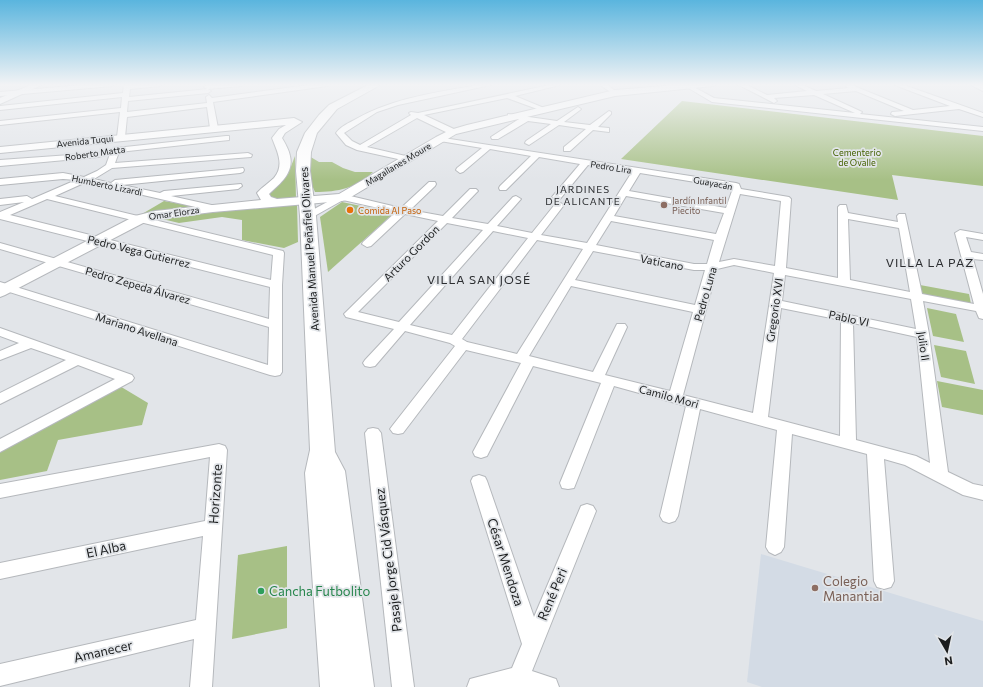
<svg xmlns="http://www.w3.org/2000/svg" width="983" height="687" font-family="Commissioner,sans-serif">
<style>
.built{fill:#d3dbe5}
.green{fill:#a7c086}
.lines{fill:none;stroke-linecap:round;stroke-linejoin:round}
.minor-casing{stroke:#b5b8bc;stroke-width:2}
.tertiary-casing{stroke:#b5b8bc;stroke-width:2}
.secondary-casing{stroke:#b5b8bc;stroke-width:2}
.primary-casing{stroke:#b5b8bc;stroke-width:2}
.minor{fill:#fff;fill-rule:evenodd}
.tertiary{fill:#fff;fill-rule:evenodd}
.secondary{fill:#fff;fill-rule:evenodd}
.primary{fill:#fff;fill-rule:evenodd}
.education-dot{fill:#8d6e63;stroke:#e2e5e9;stroke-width:1.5}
.food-dot{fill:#e8710a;stroke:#e2e5e9;stroke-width:1.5}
.leisure-dot{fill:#2e9e5b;stroke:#e2e5e9;stroke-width:1.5}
.labels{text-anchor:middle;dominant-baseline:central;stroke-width:3.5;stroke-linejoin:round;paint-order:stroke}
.far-street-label{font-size:9px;fill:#1c1e1f;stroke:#e2e5e9}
.far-park-label{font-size:9px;fill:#446100;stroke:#e2e5e9}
.far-education-label{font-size:9px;fill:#785e54;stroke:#e2e5e9;text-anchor:start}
.far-food-label{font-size:9px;fill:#c56008;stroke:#e2e5e9;text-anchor:start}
.far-neighbourhood-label{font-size:10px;letter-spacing:1px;fill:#2c2e31;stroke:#e2e5e9}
.street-label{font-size:11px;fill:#1c1e1f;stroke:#e2e5e9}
.neighbourhood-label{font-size:12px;letter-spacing:1px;fill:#2c2e31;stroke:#e2e5e9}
.near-street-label{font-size:13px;fill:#1c1e1f;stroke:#e2e5e9}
.near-education-label{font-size:13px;fill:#785e54;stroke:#e2e5e9;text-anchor:start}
.near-leisure-label{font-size:13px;fill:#27864d;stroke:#e2e5e9;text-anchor:start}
</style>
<rect width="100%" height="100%" fill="#e2e5e9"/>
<polygon class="built" points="761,554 983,621 983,687 762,687 747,682"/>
<g class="green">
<polygon points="682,101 983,136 983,186 892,175 898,200 621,159"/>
<polygon points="295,156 296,199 278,200 269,197 269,191 288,174"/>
<path d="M309 156 319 162H332L343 168 355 172H373C357 188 338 192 315 192L310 181Z"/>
<polygon points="164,201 192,206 142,214"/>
<polygon points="342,202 394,213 328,272 320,217"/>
<polygon points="297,204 298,242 284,248 242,240 242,220 222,217 179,223 158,218"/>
<polygon points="920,285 969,294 971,304 922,294"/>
<polygon points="927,308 956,314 964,342 933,336"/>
<polygon points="934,345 966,351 975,384 941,377"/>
<polygon points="937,381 983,390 983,415 942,407"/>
<polygon points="118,385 148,403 142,425 58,440 47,471 0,480 0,448"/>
<polygon points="287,546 287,628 232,639 238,555"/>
</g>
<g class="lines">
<g class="minor-casing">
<g id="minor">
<polygon points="93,84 115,84 112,86 0,96 0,92"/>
<polygon points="124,84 163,84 160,86 130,89 129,97 208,89 211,91 208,93 128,101 127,112 207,103 206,97 209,95 212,98 316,84 330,84 327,86 213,102 218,128 214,130 210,128 207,107 127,117 125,137 121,139 117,137 120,112 0,125 0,121 121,108 122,97 0,110 0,106 123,93"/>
<polygon points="222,84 244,84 241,86 207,89 204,87 207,85"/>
<path d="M483 84H495L398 105 377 112 344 133 352 141 360 145 411 115 409 113 411 112 418 113 554 84 560 85 515 96 544 108V110H540L507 98 424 115 456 130V134H450L417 118 367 147 410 157 411 159 407 161 357 150 346 145 336 133C341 126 349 123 356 119 395 97 440 92 483 84Z"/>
<polygon points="599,84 606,84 618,93 613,94"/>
<polygon points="737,84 745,84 767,95 807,91 793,84 801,84 816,91 848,88 846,86 849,84 913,110 950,106 892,84 901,84 983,113 983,117 959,109 895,116 891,114 892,112 904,111 856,91 823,94 860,111 862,112 860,114 983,127 983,131 712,102 685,86 690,85 714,98 855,113 814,95 774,98 777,101 774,103"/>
<polygon points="578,107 581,109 580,110 564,122 590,125 609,111 611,112 611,114 598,127 609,128 609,132 593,130 570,151 564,151 564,147 586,129 559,125 529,145 525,143 526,141 551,124 528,121 498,139 492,139 491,137 519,119 508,118 508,114 557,121"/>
<path d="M226 136H229V140L119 152 115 163 248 153 252 155 251 157 112 168 94 179 111 183 115 180 243 168 244 170 243 172 240 173 122 185 160 193 164 191 241 184 242 186 238 189 171 196 216 206 218 208 216 210 213 211 86 182 55 196 283 251 284 253 282 285V372L280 375 275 376 270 375 0 289V282L268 365 269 327 0 249V243L269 319 270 287 0 219V212L24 202 0 205V199L27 196 32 199 76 180 63 179 0 185V179L63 173 84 177 97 171 106 165 110 154 98 157 0 166V160L98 153 116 148ZM47 199 273 255 271 280 10 215Z"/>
<path d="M437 137 736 183 739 184 741 189 789 197 791 199 786 268 838 278V207L840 205H846L848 213 898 222 897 216 899 214H905L922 294 974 304 955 233 960 230 983 234V240L966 237 971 252 983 254V260L973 259 983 294V319L979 318 976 311 923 301 929 334 948 472 973 484 983 486V500L963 495 905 465 884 459 894 581 891 587 884 589 877 587 874 581 867 454 792 434 784 547 781 552 775 555 769 552 766 547 777 430 700 409 678 516 675 521 669 523 663 521 660 516 686 406 614 386 576 483 574 488 568 489 562 488 560 483 601 383 533 366 489 452 487 456 481 458 475 456 473 452 521 363 466 350 403 433 398 434 393 433 390 429 393 425 455 346 450 343 405 331 375 366 370 367 365 366 363 363 365 360 394 329 346 317 344 314 438 221 405 214 371 246 367 247 362 244 363 242 396 212 343 200 311 218H305L303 216 305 214 342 194 401 208 429 182H435L436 184 435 186 410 210 443 216 470 189H476L478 191 476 193 452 218 488 224 513 197 516 196 521 199 497 226 532 233 556 203 559 202 564 205 541 235 587 243 632 172 588 165 560 199 557 200 552 197 580 164 539 157 506 190H500L499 188 500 186 531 156 490 149 463 172 460 173 456 170 457 168 482 148 440 141H437ZM640 173 732 188V191L726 208 629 191ZM740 194 781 201 775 266 734 259 719 262ZM626 196 724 213 716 234 614 216ZM848 219 899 228 910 292 850 280ZM611 221 714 240 707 264H694L596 245ZM447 223 483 230 399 322 358 312ZM493 231 528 238 452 335 410 325ZM537 240 583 249 517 354 467 342 462 339ZM593 251 694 270H705L695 305 575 280ZM734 265 774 273 753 413 683 395 717 269ZM785 275 911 299 916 329 782 301ZM571 286 693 312 670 391 605 375 627 327 625 324H617L593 372 529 356ZM781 308 841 320 840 436 768 417ZM853 323 917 337 930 463 916 456 856 440Z"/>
<polygon points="0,328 132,375 134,378 132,381 0,452 0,439 115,379 78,365 0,404 0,393 66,360 31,348 0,360 0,351 19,343 0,336"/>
<polygon points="373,428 378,429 381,433 414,687 392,687 365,433 368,429"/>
<polygon points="219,444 225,446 227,450 212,687 190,687 194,639 0,686 0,664 196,620 203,536 0,579 0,563 205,521 210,457 0,498 0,484"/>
<polygon points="479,475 485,477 487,481 534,617 581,506 587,504 593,506 596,511 532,671 556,679 559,687 467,687 470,679 512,668 522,644 471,481 473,477"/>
</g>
</g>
<g class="tertiary-casing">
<g id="tertiary">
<polygon points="33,84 44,84 0,104 0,98"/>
<path d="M688 84H717L713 86 615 96 456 134 346 200 342 201 213 212 156 219 145 222 5 295 0 297V286L135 216 155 211 261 200 257 193C262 187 269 183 274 178 285 165 277 151 272 138L279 129 286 125 0 153V147L294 118 302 122 285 133 282 138C285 143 289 150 290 156 294 173 280 184 269 194L271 197 277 199 339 194 436 137 450 130 467 125 615 90Z"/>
</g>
</g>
<g class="secondary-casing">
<polygon id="secondary" points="969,84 983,85 983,91"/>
</g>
<g class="primary-casing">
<polygon id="primary" points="370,84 382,84 337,109 317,133 311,152 310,171 316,216 335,452 345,471 374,687 320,687 305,473 310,450 300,216 296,171 297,152 305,133 319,115 329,105"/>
</g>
<use href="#minor" class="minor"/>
<use href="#tertiary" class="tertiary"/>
<use href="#secondary" class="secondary"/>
<use href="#primary" class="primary"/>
</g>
<linearGradient id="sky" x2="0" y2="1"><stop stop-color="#5ab5de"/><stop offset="0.47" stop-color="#f2f3f5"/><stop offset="1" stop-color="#f2f3f5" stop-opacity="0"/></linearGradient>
<rect width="983" height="180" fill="url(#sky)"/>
<g class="education-dot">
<circle cx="664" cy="205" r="4"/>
<circle cx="815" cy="588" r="4"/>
</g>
<circle class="food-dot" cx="350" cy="210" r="4"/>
<circle class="leisure-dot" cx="261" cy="591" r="4"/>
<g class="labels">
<g class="far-street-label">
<text transform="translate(85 141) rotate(-6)">Avenida Tuqui</text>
<text transform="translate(95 153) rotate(-8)">Roberto Matta</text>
<text transform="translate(398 164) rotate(-31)">Magallanes Moure</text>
<text transform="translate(611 167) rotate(9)">Pedro Lira</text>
<text transform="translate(713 183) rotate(11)">Guayacán</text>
<text transform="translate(107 185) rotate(12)">Humberto Lizardi</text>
<text transform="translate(174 213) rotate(-8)">Omar Elorza</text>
</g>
<g class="far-park-label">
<text x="857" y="152">Cementerio<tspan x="857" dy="10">de Ovalle</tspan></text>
</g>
<g class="far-education-label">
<text x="672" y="200">Jardín Infantil<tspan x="672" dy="10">Piecito</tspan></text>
</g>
<g class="far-food-label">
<text x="358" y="210">Comida Al Paso</text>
</g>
<g class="far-neighbourhood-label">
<text x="583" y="189">JARDINES<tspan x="583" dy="12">DE ALICANTE</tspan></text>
</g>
<g class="street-label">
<text transform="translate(309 249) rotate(-94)">Avenida Manuel Peñafiel Olivares</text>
<text transform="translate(139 251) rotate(14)">Pedro Vega Gutierrez</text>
<text transform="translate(411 253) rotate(-45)">Arturo Gordon</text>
<text transform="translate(662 262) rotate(11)">Vaticano</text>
<text transform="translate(138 285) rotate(16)">Pedro Zepeda Álvarez</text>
<text transform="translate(705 294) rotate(-74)">Pedro Luna</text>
<text transform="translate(774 310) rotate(-82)">Gregorio XVI</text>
<text transform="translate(849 318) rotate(12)">Pablo VI</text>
<text transform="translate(137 329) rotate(18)">Mariano Avellana</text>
<text transform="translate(924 346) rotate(82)">Julio II</text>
<text transform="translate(669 396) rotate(15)">Camilo Mori</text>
</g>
<g class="neighbourhood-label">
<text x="930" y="262">VILLA LA PAZ</text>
<text x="479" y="279">VILLA SAN JOSÉ</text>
</g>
<g class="near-street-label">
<text transform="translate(215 494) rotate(-86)">Horizonte</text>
<text transform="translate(106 549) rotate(-12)">El Alba</text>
<text transform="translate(388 560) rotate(-97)">Pasaje Jorge Cid Vásquez</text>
<text transform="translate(506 562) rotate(72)">César Mendoza</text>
<text transform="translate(552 594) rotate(-67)">René Peri</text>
<text transform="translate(103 651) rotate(-13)">Amanecer</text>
</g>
<g class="near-education-label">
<text x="823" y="581">Colegio<tspan x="823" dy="15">Manantial</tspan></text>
</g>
<g class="near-leisure-label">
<text x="269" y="591">Cancha Futbolito</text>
</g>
</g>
<g transform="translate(947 651) rotate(171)" stroke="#e2e5e9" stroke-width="3" paint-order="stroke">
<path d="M0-3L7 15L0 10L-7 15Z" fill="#1c1e1f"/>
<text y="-6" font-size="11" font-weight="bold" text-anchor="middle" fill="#1c1e1f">N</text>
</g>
</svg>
